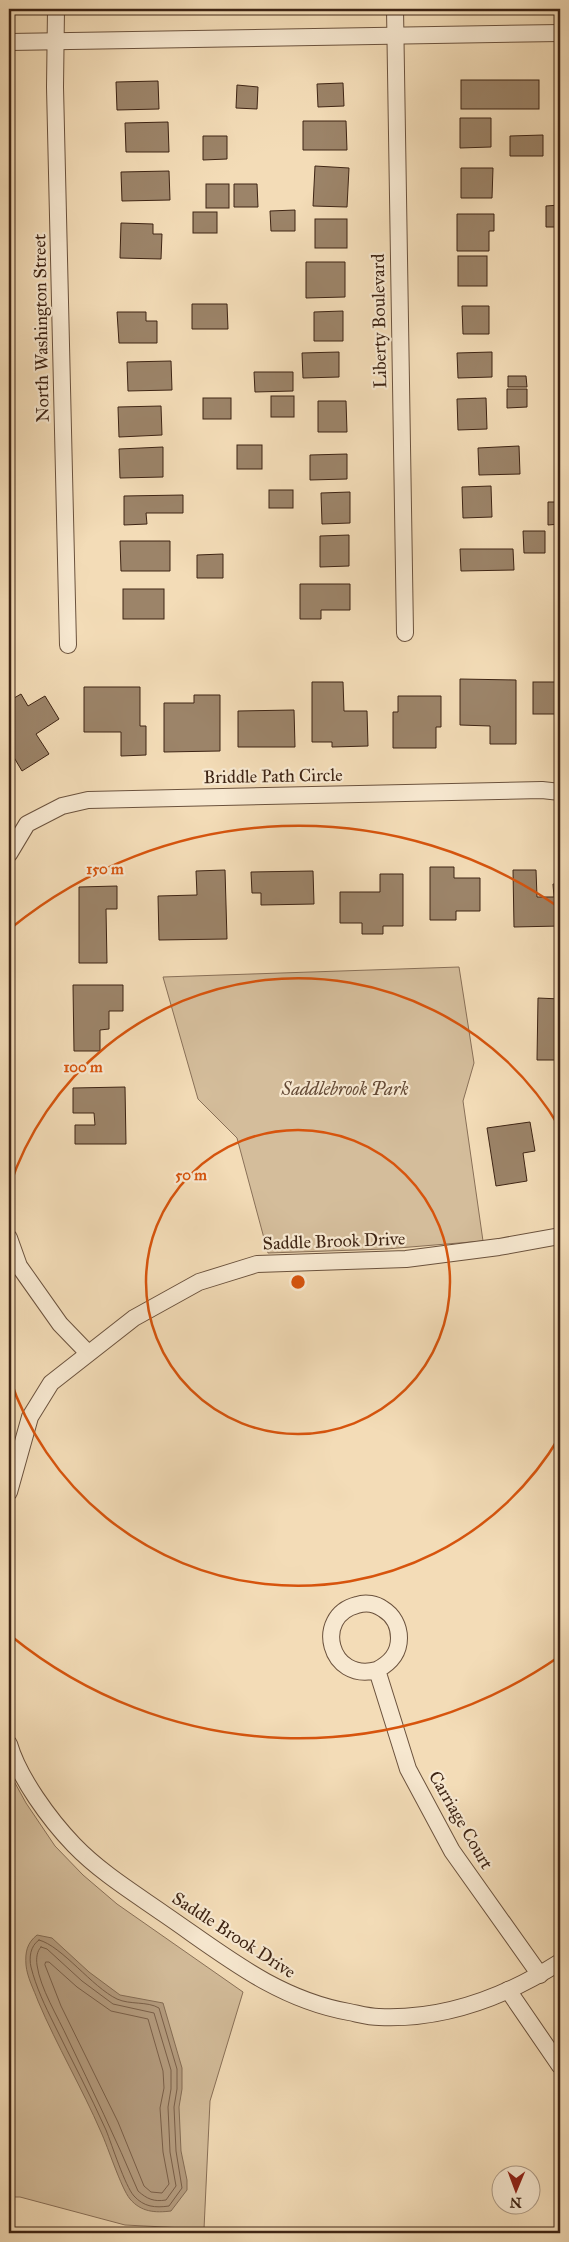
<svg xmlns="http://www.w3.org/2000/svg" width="569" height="2242" font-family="'IM FELL Great Primer',serif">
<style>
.green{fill:#d4bd9b;stroke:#897058}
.water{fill:#b59d80;stroke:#856d55}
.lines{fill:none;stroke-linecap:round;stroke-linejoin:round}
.shore{stroke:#7a604a;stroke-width:1}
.building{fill:#9c8469;stroke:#3e2414}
.minor-casing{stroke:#6b523d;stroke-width:18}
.minor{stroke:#f7e8d0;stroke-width:16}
.ring{fill:none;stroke:#d7540d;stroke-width:2.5}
.labels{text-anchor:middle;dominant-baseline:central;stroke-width:4.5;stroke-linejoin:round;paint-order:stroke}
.street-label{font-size:18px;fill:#3e2414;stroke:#f7e8d0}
.park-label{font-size:18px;font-style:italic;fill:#644a36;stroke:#f7e8d0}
.centre{fill:#d7540d;stroke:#f7e8d0;stroke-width:2.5}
.ring-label{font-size:15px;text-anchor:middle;font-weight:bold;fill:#d7540d;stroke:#f7e8d0;stroke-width:4.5;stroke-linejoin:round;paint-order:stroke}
</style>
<rect width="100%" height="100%" fill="#f3dcb7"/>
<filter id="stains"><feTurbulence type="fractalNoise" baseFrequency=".004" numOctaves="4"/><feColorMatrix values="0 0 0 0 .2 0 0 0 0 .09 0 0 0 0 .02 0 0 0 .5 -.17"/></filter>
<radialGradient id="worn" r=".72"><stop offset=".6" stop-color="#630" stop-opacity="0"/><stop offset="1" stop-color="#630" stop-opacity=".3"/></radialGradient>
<g class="green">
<polygon points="459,967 474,1063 463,1101 483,1241 386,1249 268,1253 237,1138 198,1099 163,977"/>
<polygon points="9,1772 26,1803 55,1846 83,1875 117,1904 243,1992 210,2101 204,2229 125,2225 20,2197 9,2197"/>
</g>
<path class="water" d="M37 1935 52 1938 89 1972 120 1995 163 2003 182 2068V2089L179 2107 181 2151 187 2180V2190L171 2211C155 2213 141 2212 130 2199 121 2188 108 2147 101 2132 82 2088 57 2046 38 2001 34 1990 27 1977 26 1965 25 1952 27 1943 37 1935Z"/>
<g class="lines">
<g class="shore">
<path d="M39 1940C62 1946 92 1987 117 1999 130 2005 147 2001 159 2008L177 2069V2089L174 2107 176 2151 182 2188 169 2206C155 2208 144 2207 134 2196 125 2186 112 2145 106 2130 90 2094 71 2059 54 2024 45 2006 36 1987 31 1967 29 1958 30 1946 39 1940Z"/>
<path d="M41 1947 47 1949 82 1981 113 2004 154 2013 171 2070V2089L168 2107 170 2152 176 2186 166 2200C154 2202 147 2199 138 2191 116 2139 92 2089 68 2039 58 2017 40 1988 37 1965 36 1958 37 1951 41 1947Z"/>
<polygon points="46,1962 49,1962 77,1987 111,2011 148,2019 163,2071 164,2088 160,2108 163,2152 169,2184 162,2193 151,2192 144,2186 118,2122 61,2006 45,1965"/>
</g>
</g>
<g class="building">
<rect x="461" y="80" width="78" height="29"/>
<polygon points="158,81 159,109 117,110 116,82"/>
<polygon points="343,83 344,106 318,107 317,84"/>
<polygon points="237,85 258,87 257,109 236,108"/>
<polygon points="460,118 491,118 491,147 460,148"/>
<polygon points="303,121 346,121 347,150 303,150"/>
<polygon points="168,122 169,152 126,152 125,123"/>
<polygon points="543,135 543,156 510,156 510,136"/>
<polygon points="203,136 227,136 227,159 203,160"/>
<polygon points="315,166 349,168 347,207 313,206"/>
<polygon points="461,168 493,168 492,198 461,198"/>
<polygon points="169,171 170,200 122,201 121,172"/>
<rect x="206" y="184" width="23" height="24"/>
<polygon points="234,184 257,184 258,207 234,207"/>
<polygon points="560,205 560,227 546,227 546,206"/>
<polygon points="295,210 295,231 271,231 270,211"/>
<rect x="193" y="212" width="24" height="21"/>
<polygon points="457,214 494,214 494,231 489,231 489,251 457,251"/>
<rect x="315" y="219" width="32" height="29"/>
<polygon points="121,223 153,224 153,234 162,234 161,259 120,258"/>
<rect x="458" y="256" width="29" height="30"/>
<polygon points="306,262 345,262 345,297 306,298"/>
<polygon points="192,304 227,304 228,329 192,329"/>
<polygon points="462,306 489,306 489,334 463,334"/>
<polygon points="343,311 343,341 314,341 314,312"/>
<polygon points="117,312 146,312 146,321 157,321 157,343 119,343"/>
<polygon points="339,352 339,377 303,378 302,353"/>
<polygon points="492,352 492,377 458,378 457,353"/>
<polygon points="171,361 172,390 128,391 127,362"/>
<polygon points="254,372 293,372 293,391 255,392"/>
<polygon points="508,376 526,376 527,387 508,387"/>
<polygon points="507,389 527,389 527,407 507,408"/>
<rect x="271" y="396" width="23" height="21"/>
<rect x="203" y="398" width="28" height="21"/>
<polygon points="486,398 487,429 458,430 457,399"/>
<polygon points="318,401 346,401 347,432 318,432"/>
<polygon points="161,406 162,435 119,437 118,407"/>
<rect x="237" y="445" width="25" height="24"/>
<polygon points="519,446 520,474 479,475 478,448"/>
<polygon points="163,447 163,477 120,478 119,449"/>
<polygon points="347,454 347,479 310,480 310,455"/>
<polygon points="491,486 492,517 463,518 462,487"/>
<rect x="269" y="490" width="24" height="18"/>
<polygon points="350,492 350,523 322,524 321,493"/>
<polygon points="183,495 183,513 146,513 147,524 124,525 124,496"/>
<polygon points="548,502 560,502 560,524 548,525"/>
<polygon points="523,531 545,531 545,553 524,553"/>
<polygon points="349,535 349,566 320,567 320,536"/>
<polygon points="120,541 170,541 170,571 121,571"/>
<polygon points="460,549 513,549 514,570 461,571"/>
<polygon points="223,554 223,578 197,578 197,555"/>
<polygon points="300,584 350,584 350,610 321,610 321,619 300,619"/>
<rect x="123" y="589" width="41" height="30"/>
<polygon points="460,679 516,680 516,744 490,744 490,726 460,725"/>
<polygon points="312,682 343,682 344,711 367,711 368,746 332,747 332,742 312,742"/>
<rect x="533" y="682" width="27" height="32"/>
<polygon points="84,687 140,687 140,726 146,726 146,755 121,756 121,732 84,732"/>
<polygon points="21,694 28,706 45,696 59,719 36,734 49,754 22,771 9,749 9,701"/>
<polygon points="194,695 220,695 220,751 164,752 164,703 194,703"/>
<polygon points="398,696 441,696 441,727 436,727 436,748 393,748 393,712 398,712"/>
<polygon points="294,710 295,747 238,747 238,711"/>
<polygon points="430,867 454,867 454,878 480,878 480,911 456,911 456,920 430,920"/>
<polygon points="225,870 227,939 159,940 158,896 197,895 196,871"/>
<polygon points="513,870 536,870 537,897 554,897 553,884 560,884 560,926 514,927"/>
<polygon points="313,871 314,904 261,905 261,893 252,893 251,872"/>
<polygon points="380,874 403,874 403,926 383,926 383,934 362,934 362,923 340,923 340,892 380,892"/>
<polygon points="117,886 117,909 106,909 107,963 79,963 79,887"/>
<polygon points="73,985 123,985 123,1011 109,1011 109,1029 100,1030 100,1051 74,1051"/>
<polygon points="538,998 560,999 560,1060 537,1060"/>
<polygon points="125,1087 126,1144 75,1144 75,1125 95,1125 94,1113 73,1113 73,1088"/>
<polygon points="530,1122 535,1151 523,1153 527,1181 496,1186 487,1128"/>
</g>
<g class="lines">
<g class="minor-casing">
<g id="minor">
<polyline points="56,9 55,87 68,645"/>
<polyline points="395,9 405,633"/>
<polyline points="9,42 560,33"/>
<polyline points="9,854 27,824 62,806 88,800 542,790 560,792"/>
<polyline points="9,1238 19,1266 60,1324 88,1353"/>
<polyline points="9,1492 30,1417 51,1383 134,1318 199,1282 257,1264 406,1259 499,1247 560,1236"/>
<path d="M377 1670C329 1683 313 1616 357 1605 366 1602 376 1604 383 1609 393 1615 399 1626 399 1638 399 1654 390 1663 377 1670L408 1769 452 1851 540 1975"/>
<path d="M9 1744C19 1778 50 1820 74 1845 100 1872 134 1893 164 1914 224 1955 276 1999 349 2012 359 2014 369 2017 379 2017 445 2020 505 1997 560 1962"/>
<polyline points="508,1990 560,2066"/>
</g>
</g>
<use href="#minor" class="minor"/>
</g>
<g class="ring">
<circle cx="298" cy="1282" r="152"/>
<path d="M560 1436A304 304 0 0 1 9 1376M9 1188A304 304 0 0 1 560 1128"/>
<path d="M560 1656A456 456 0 0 1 11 1636M11 928A456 456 0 0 1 560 908"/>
</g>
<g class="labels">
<g class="street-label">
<text transform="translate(379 321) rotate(-91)">Liberty Boulevard</text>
<text transform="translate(41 328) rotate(-91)">North Washington Street</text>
<text transform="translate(273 776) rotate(-1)">Briddle Path Circle</text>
<text transform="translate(334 1241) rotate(-2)">Saddle Brook Drive</text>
<text transform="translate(461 1820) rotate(60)">Carriage Court</text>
<text transform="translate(234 1935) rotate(33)">Saddle Brook Drive</text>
</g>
<g class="park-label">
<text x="345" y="1089">Saddlebrook Park</text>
</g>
</g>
<circle cx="298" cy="1282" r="8" class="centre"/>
<g class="ring-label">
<text x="105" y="874">150 m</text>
<text x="83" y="1072">100 m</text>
<text x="191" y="1180">50 m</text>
</g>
<rect width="569" height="2242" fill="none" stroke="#f3dcb7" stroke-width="30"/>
<rect x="10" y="10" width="549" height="2222" fill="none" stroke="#3e2414" stroke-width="2.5"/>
<rect x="15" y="15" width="539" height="2212" fill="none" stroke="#3e2414"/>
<g transform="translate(516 2190) rotate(181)"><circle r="24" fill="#f7e8d0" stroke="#ad9a85"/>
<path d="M0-4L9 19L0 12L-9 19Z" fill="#8f2418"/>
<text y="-8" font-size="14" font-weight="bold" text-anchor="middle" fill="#3e2414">N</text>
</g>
<rect width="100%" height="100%" filter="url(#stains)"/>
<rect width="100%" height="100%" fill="url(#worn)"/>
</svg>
